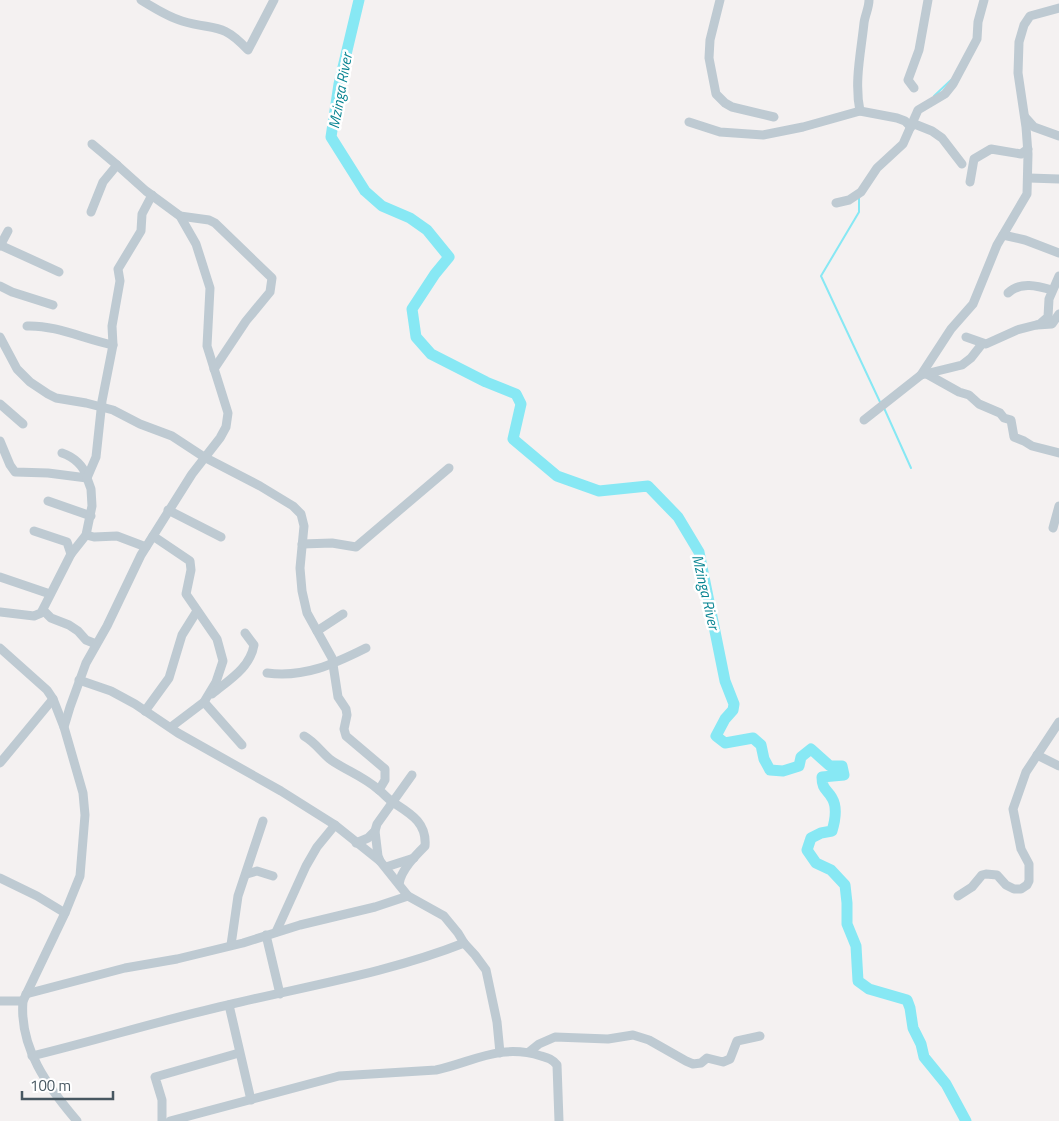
<svg xmlns="http://www.w3.org/2000/svg" width="1059" height="1121" font-family="'Titillium Web',sans-serif">
<style>
.lines{fill:none;stroke-linecap:round;stroke-linejoin:round}
.stream{stroke:#87e8f4;stroke-width:2}
.river{stroke:#87e8f4;stroke-width:11}
.minor{stroke:#becad2;stroke-width:9}
.labels{text-anchor:middle;dominant-baseline:central;stroke-width:5;stroke-linejoin:round;paint-order:stroke}
.water-label{font-size:15px;font-style:italic;fill:#048290;stroke:#fff}
</style>
<rect width="100%" height="100%" fill="#f4f1f1"/>
<g class="lines">
<g class="stream">
<polyline points="934,96 951,80"/>
<polyline points="859,197 859,212 821,276 880,402"/>
<polyline points="884,408 911,468"/>
</g>
<path class="river" d="M359 0 339 84 331 137 365 191 382 206 410 218 427 230 449 257 435 274 412 309 416 337 431 354 486 382 516 394 521 404 513 439 557 476 599 491 648 486 678 517 699 552 725 681 734 704 733 710 725 719 716 736 725 743 753 738 761 745 764 759 770 770 783 771 799 766 801 757 811 749 830 766H842L844 775 822 777C822 790 827 789 832 798 838 808 835 821 832 831L821 833 811 838 807 850 816 863 831 870 845 885 847 903V924L856 946 858 981 869 989 907 1000 910 1008 913 1028 921 1044 924 1057 946 1084 966 1121"/>
<g class="minor">
<path d="M141 0C154 8 168 17 182 21 215 31 221 21 248 50L274 0"/>
<polyline points="720,0 710,40 709,58 716,94 725,103 732,107 774,117"/>
<polyline points="914,88 908,80 919,50 928,0"/>
<path d="M860 111C854 82 861 52 864 23 865 15 869 8 869 0"/>
<polyline points="1025,117 1034,127 1059,136"/>
<polyline points="689,122 720,132 763,135 803,127 860,111 897,118 905,121 911,127"/>
<polyline points="912,123 932,131 942,138 962,164"/>
<polyline points="1029,178 1059,179"/>
<polyline points="970,182 974,159 991,149 1021,154 1028,149"/>
<polyline points="836,203 849,200 861,192 877,168 903,144 918,110 945,94 953,84 977,39 978,22 984,0"/>
<polyline points="91,212 103,182 117,165"/>
<polyline points="180,216 209,220 215,223 272,278 270,292 246,321 214,369"/>
<polyline points="1003,235 1025,240 1059,253"/>
<polyline points="0,245 59,272"/>
<polyline points="0,246 8,231"/>
<polyline points="0,286 12,292 53,305"/>
<path d="M1008 293C1020 281 1038 286 1052 290"/>
<polyline points="1037,325 1052,324 1059,314"/>
<path d="M27 326C56 325 84 339 113 345"/>
<path d="M0 337 17 369 30 382 48 394 56 398 86 403 113 410 140 424 172 436 204 457 260 486 293 506 301 514 304 526 300 568 302 591 307 613 332 658 338 697 346 709 347 715 344 729 346 736 385 769V780L379 790C384 794 388 799 394 803 411 814 427 823 425 846 415 856 401 870 399 884"/>
<polyline points="966,337 986,344 1017,330 1040,324 1048,317 1049,299 1059,276"/>
<polyline points="925,373 959,392 969,395 979,404 1000,413 1004,418 1011,420 1014,437 1024,441 1032,446 1059,453"/>
<polyline points="921,375 951,329 973,304 997,245 1027,194 1028,154 1026,127 1018,73 1019,42 1024,25 1030,16 1059,8"/>
<polyline points="0,404 23,424"/>
<polyline points="864,420 921,375 962,365 971,358 982,344"/>
<path d="M0 441 10 465 15 472 48 473 87 478C84 466 74 457 62 453"/>
<polyline points="48,501 91,516"/>
<polyline points="168,510 221,537"/>
<polyline points="1053,528 1059,506"/>
<polyline points="34,531 67,542 71,554"/>
<polyline points="86,535 94,537 117,536 146,547"/>
<polyline points="153,536 190,561 191,570 186,594 217,639 223,661 216,682 204,702 171,727"/>
<polyline points="302,544 332,543 356,547 449,468"/>
<polyline points="0,577 50,594"/>
<polyline points="43,610 51,618 69,625 78,631 86,640 96,644"/>
<polyline points="0,612 34,616 41,613 71,554 86,535 92,506 91,489 87,478 96,457 102,401 113,345 112,326 120,281 118,269 141,231 142,214 152,195"/>
<polyline points="317,631 343,614"/>
<polyline points="0,648 47,690 53,699 64,727"/>
<path d="M267 673C304 678 334 664 366 648"/>
<polyline points="79,680 111,691 135,704 178,733 281,791 335,825 380,861"/>
<path d="M212 694C229 680 250 668 254 645L245 633"/>
<polyline points="204,702 242,745"/>
<polyline points="145,711 169,678 182,635 197,611"/>
<path d="M304 736C315 742 322 753 331 760 347 771 363 776 379 790"/>
<polyline points="1037,755 1059,766"/>
<polyline points="0,763 53,699"/>
<polyline points="356,843 368,838 375,831"/>
<polyline points="386,867 414,858"/>
<polyline points="247,874 257,871 273,876"/>
<polyline points="0,878 37,896 65,913"/>
<polyline points="408,896 380,861 378,856 375,831 377,824 412,775"/>
<polyline points="958,896 972,887 982,875 986,874 997,875 1006,885 1014,889 1021,889 1027,885 1029,881 1029,864 1021,849 1013,809 1026,772 1059,722"/>
<polyline points="276,932 306,866 317,847 335,825"/>
<polyline points="266,935 280,994"/>
<polyline points="231,945 238,896 263,821"/>
<polyline points="26,994 125,968 177,959 243,943 300,925 375,907 408,896 444,916 458,933 464,943 475,955 486,970 497,1022 500,1053"/>
<polyline points="0,1001 23,1001"/>
<polyline points="229,1005 251,1100"/>
<polyline points="529,1052 539,1044 555,1037 608,1039 633,1035 649,1040 686,1061 693,1064 701,1063 707,1058 723,1062 730,1059 737,1041 760,1036"/>
<path d="M32 1056C98 1040 162 1020 228 1005 306 986 388 973 464 943"/>
<path d="M77 1121C48 1087 19 1048 23 1001L65 913 80 876 85 815 83 793 64 727 70 707 86 663 107 626 141 555 192 474 220 438 226 427 228 413 207 346 210 288 196 244 180 216 146 191 117 165 92 144"/>
<polyline points="162,1121 162,1100 155,1077 239,1053"/>
<path d="M170 1121 339 1076 436 1070C473 1062 500 1043 541 1056 548 1058 552 1059 557 1065L559 1121"/>
</g>
</g>
<g class="labels">
<g class="water-label">
<text transform="translate(340 91) rotate(-80)">Mzinga River</text>
<text transform="translate(706 592) rotate(77)">Mzinga River</text>
</g>
</g>
<path d="M22 1091v8h91v-8" fill="none" stroke="#475761" stroke-width="2.5"/>
<text x="30" y="1091" font-size="15" fill="#475761" stroke="#ffffff" stroke-width="4" paint-order="stroke">100 m</text>
</svg>
